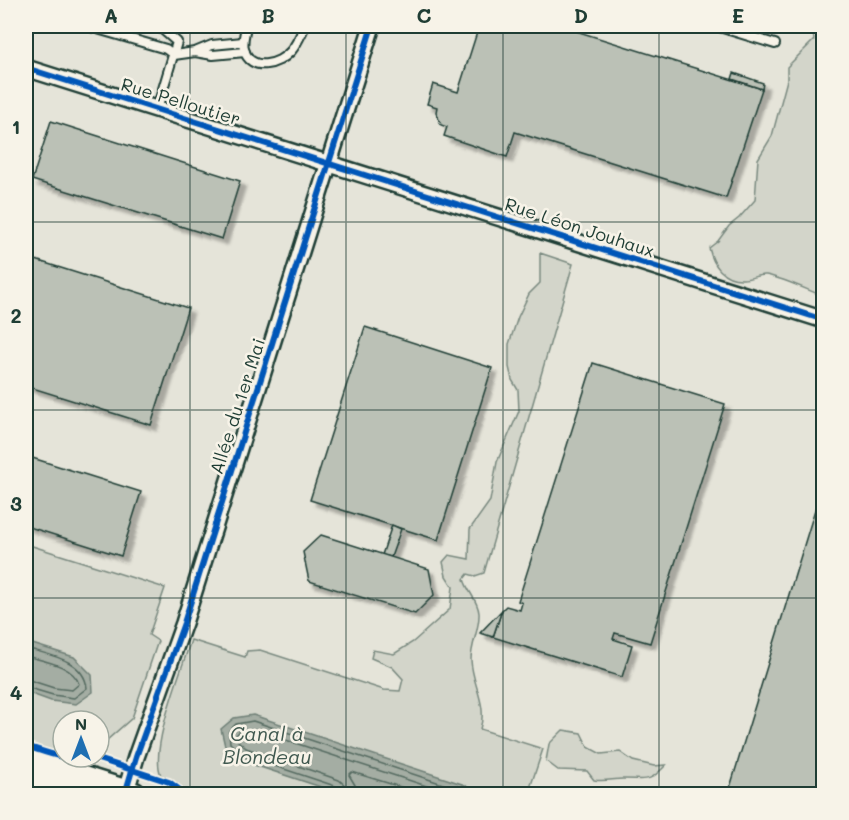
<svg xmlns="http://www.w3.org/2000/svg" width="849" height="820" font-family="Mali,sans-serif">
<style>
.built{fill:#e5e4d9;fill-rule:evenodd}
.green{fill:#d3d5ca;stroke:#79897f;stroke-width:1.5}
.water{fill:#a4ada3;stroke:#6f8077;stroke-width:1.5}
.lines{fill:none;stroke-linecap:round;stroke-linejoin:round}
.shore{stroke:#546a60;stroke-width:1.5}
.building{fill:#bbc1b6;stroke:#1f3d34;stroke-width:1.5;filter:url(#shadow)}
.lane-casing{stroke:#1f3d34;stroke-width:12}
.street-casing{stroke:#1f3d34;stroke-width:20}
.secondary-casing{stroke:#1f3d34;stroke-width:27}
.lane{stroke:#f7f3e8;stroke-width:8}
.street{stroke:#f7f3e8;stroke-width:15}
.secondary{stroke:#f7f3e8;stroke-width:22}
.cycleway-casing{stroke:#f7f3e8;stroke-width:10}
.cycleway{stroke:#0057b8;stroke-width:6}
.grid{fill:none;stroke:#1f3d34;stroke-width:1.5;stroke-opacity:0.55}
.labels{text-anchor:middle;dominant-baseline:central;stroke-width:5;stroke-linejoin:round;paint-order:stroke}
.street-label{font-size:18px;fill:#1f3d34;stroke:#f7f3e8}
.water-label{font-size:20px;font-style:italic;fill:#405950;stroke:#f7f3e8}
.neatline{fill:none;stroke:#1f3d34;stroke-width:2}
.grid-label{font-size:20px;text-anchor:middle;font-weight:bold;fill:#1f3d34}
</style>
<defs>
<filter id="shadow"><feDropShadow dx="5.5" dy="5.5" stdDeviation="1.5" flood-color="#0004"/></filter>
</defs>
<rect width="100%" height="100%" fill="#f7f3e8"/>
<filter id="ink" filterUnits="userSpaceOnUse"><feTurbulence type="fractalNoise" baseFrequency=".0167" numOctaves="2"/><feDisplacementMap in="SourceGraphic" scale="12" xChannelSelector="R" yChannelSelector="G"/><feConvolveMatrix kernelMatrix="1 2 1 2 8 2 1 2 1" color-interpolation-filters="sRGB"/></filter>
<g filter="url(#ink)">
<path class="built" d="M26 26H823V794H26ZM63 721H99V757H63Z"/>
<g class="green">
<path d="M812 26H824L823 296C805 289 785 279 766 275 759 274 751 279 743 279 723 280 713 265 709 248L718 241 729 226 739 218 755 200 758 159 772 136 787 80V67L814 40Z"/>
<path d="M540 253 573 264 484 573 475 576 468 574 464 579C467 591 478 600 479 613 480 628 471 644 471 660 472 684 488 705 480 729L543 749 528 794H195C182 789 175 778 161 775 149 750 182 669 191 640L245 657 247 651 260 650 384 690 400 691 403 679 392 667 371 658 373 650 394 654 413 642 450 609 453 587 446 576 443 562 449 555 469 559 470 529 490 501 497 462 519 411 518 390 512 380 509 367V344L518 317 529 294 540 283Z"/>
<polygon points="26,544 165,588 149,635 158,641 132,718 99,747 99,721 63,721 63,755 26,743"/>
<path d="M563 730 581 733 588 747 601 754 620 752 633 761 654 766 666 765C648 784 647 779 623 779 613 779 605 782 594 780L587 771 558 770 546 761 549 744Z"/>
</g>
<g class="water">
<polygon points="26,642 74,657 92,675 93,692 76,704 51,701 26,692"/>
<polygon points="253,715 465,785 477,794 342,794 239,760 225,746 221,729 234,718"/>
</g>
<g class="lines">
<g class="shore">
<path d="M26 648C48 655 84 659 87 688L74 698 53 695 26 687"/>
<path d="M26 656C43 661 73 665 79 684L72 690 54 688 26 679"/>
<polyline points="340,794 339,789 335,786 242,755 230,743 229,731 236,724 253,721 461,790 468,794"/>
<polyline points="348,794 346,786 339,780 246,748 237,740 237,734 240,731 252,729 451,794"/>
<polyline points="357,794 355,785 349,775 352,772 423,794"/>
</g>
</g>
<g class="building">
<polygon points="479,26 560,26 762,89 726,198 515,132 507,157 444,136 447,127 441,125 436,112 437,107 427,104 433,84 458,92"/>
<polygon points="734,73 763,83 762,89 732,79"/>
<polygon points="51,121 240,181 222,239 32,180"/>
<polygon points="26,257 188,308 151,425 26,386"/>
<polygon points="365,327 492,368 438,540 310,500"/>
<polygon points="593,363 725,404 650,643 615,633 613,639 632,645 622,677 493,637 502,610 506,606 520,610 522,603 518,601"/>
<polygon points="26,456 141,492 121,556 26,526"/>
<polygon points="824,480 824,794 728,794"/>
<polygon points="392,525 401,529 391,557 382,555"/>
<polygon points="321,535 429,569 434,595 415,614 309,581 303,552"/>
<polygon points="502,610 493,637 480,633"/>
</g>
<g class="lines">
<g class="lane-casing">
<g id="lane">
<polyline points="87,26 166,49 174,55 195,52 213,55 245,52"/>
<polyline points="152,26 162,29 177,42 157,109"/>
<path d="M246 26C245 33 242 41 244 49 250 73 279 65 291 51 297 44 301 34 305 26"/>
<polyline points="716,26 775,44"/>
<polyline points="195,52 212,45 243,42"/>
</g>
</g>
<g class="street-casing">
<g id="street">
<polyline points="26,68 824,320"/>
<polyline points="125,794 136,757 184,623 372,26"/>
</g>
</g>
<g class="secondary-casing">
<g id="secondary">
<polyline points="26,760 134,794"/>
<polyline points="26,782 65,794"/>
</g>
</g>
<use href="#lane" class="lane"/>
<use href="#street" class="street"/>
<use href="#secondary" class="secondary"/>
<g class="cycleway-casing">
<g id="cycleway">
<polyline points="26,68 824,320"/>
<path d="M26 746C48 753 68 762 92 757L169 782 185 794"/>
<polyline points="125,794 136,757 184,623 372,26"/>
</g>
</g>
<use href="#cycleway" class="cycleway"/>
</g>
</g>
<path class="grid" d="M190 26V794M346 26V794M503 26V794M659 26V794M26 222H824M26 410H824M26 598H824"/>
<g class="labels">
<g class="street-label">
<text transform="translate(181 101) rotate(17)">Rue Pelloutier</text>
<text transform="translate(580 227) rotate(18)">Rue Léon Jouhaux</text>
<text transform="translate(237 406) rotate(-72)">Allée du 1er Mai</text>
</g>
<g class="water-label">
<text x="267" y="733">Canal à<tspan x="267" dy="23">Blondeau</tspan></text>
</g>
</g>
<rect width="849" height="820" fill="none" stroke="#f7f3e8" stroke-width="66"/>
<g transform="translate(81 739)"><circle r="28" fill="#f7f3e8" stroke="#a1aaa0" stroke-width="1.5"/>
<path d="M0-4.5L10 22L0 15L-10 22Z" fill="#1f6fb2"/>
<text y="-9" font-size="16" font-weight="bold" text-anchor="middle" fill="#1f3d34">N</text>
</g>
<rect x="33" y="33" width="783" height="754" class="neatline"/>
<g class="grid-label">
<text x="111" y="23">A</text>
<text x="268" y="23">B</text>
<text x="424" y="23">C</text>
<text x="581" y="23">D</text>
<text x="738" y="23">E</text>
<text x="16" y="134">1</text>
<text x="16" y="323">2</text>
<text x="16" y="511">3</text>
<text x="16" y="700">4</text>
</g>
</svg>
